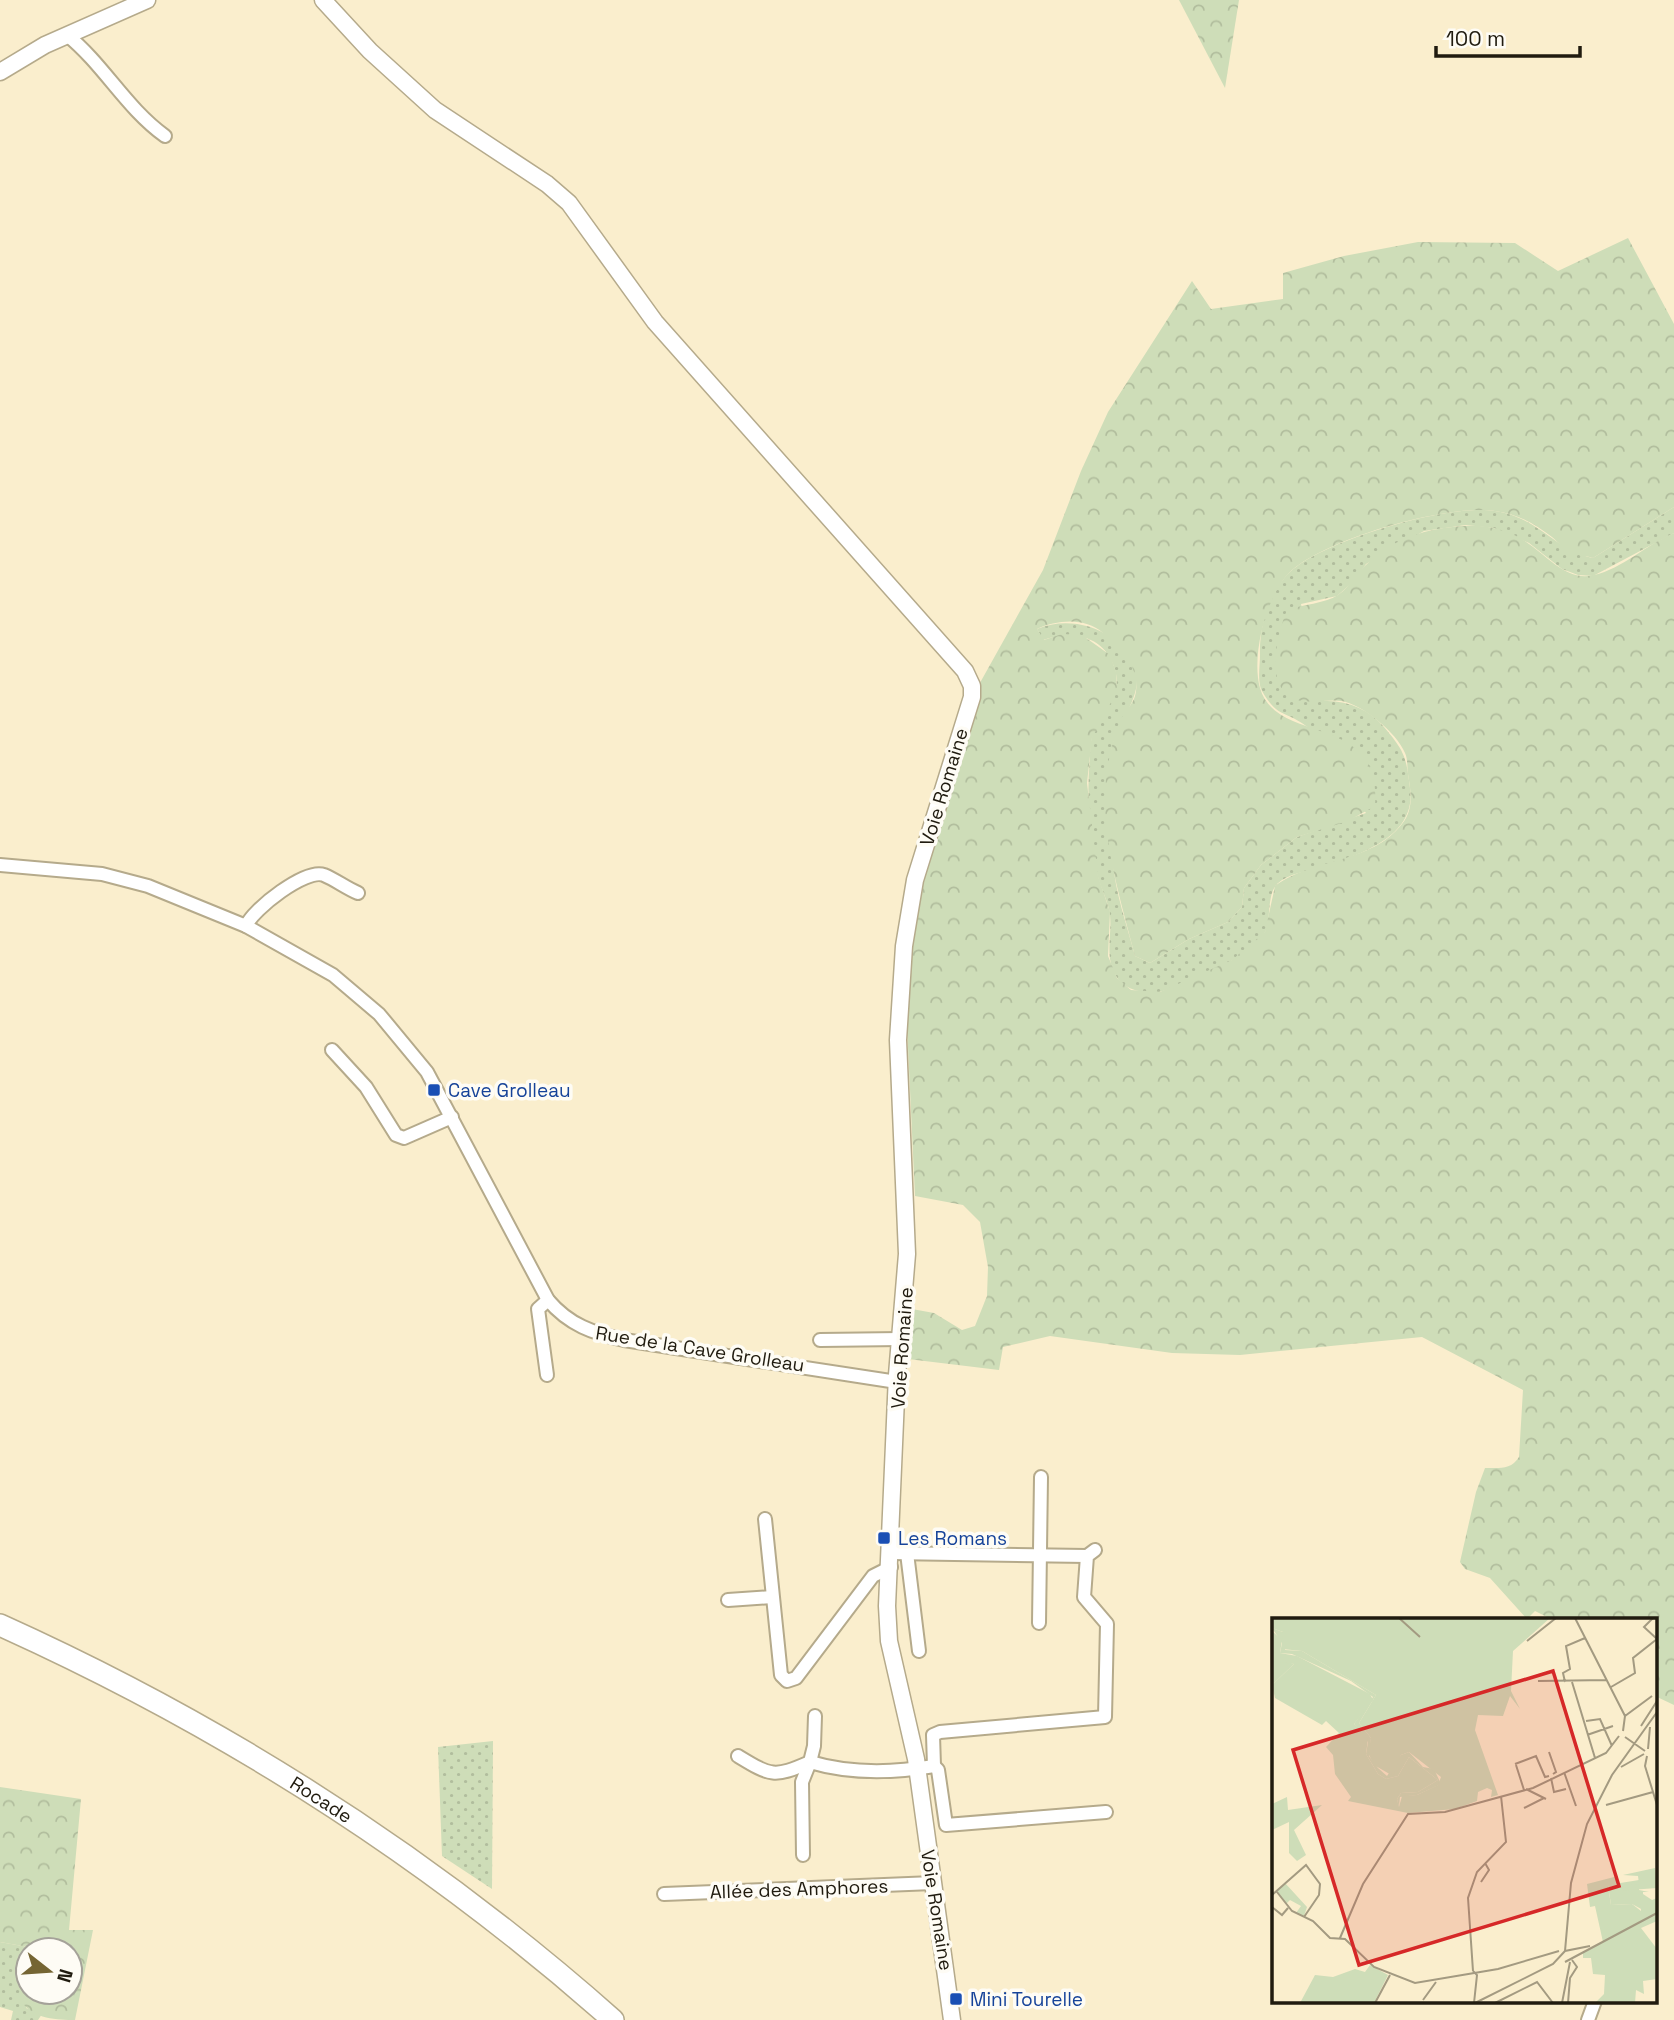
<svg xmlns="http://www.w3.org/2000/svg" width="1674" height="2020" font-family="'Space Grotesk',sans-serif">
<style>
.green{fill:url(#green-dots)}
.forest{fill:url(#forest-crowns);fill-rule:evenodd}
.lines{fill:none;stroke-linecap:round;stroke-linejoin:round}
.street-casing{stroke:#b5aa8b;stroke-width:16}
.secondary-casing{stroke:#b5aa8b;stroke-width:19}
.highway-casing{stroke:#b5aa8b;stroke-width:24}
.street{stroke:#fff;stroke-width:12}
.secondary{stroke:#fff;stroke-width:16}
.highway{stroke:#fff;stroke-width:21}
.transit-dot{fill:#1a4fb4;stroke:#fefcf5;stroke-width:2.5}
.labels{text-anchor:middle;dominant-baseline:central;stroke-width:7;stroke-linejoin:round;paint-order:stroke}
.street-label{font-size:19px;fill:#201b0f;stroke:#fefcf5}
.transit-label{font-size:19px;fill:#164399;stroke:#fefcf5;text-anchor:start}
.inset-road{fill:none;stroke:#a39a81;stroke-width:2}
.view{fill:#d62828;fill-opacity:0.15;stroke:#d62828;stroke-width:3.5}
.inset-edge{fill:none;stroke:#201b0f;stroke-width:3.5}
</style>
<defs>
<pattern id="green-dots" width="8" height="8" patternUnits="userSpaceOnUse" patternTransform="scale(1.75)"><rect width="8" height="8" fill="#ceddb8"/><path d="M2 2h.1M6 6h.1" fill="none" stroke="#b1bd9d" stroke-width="1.8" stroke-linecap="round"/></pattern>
<pattern id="forest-crowns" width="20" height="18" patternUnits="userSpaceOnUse" patternTransform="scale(1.75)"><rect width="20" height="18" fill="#ceddb8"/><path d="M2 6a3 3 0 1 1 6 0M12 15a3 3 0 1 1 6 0" fill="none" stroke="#b1bd9d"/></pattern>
</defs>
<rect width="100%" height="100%" fill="#faeecd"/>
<g class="green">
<path d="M1674 507V533L1593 576 1578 575 1562 569 1529 543 1494 528 1466 525 1424 531 1366 564 1354 581 1337 596 1301 604 1324 701C1347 700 1369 709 1384 727 1405 752 1406 756 1410 788 1417 837 1359 855 1321 867 1306 872 1289 873 1277 884 1267 895 1271 916 1266 930 1257 954 1187 985 1163 991 1148 995 1124 991 1116 976 1103 954 1114 932 1109 909 1106 897 1100 886 1097 874 1090 837 1086 796 1090 758 1090 752 1090 744 1092 737 1099 713 1123 696 1115 670 1105 635 1073 630 1043 640L1037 629C1074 613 1126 631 1136 674 1142 698 1114 727 1111 754 1109 768 1111 783 1112 797 1112 818 1111 840 1113 862 1115 892 1127 925 1135 956L1150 963 1189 939 1228 922 1242 907 1244 888 1261 865 1297 837 1366 813C1355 797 1318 734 1306 726 1286 711 1277 718 1262 691 1257 682 1260 665 1260 655 1259 626 1269 592 1290 572 1324 540 1449 503 1495 511 1540 518 1553 549 1593 558Z"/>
<polygon points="493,1741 492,1889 442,1856 438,1747"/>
<polygon points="0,1942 28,1947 26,2008 42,2014 38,2020 11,2020 13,2011 0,2007"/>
</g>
<g class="forest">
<polygon points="1179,0 1239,0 1225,88"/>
<path d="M1628 238 1674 324V507L1593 558C1587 556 1579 556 1572 553 1565 550 1558 542 1552 537 1534 523 1517 514 1495 511 1449 503 1321 540 1289 573 1266 597 1251 656 1260 688 1277 747 1382 710 1375 806L1348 821 1297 837 1261 865 1244 888 1242 907 1228 922 1189 939 1150 963 1135 956C1122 905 1103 844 1105 792 1106 768 1112 740 1121 719 1125 711 1133 704 1135 696 1142 670 1122 648 1103 633 1085 617 1057 620 1037 629L1044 640 1062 634 1082 635 1110 655 1116 672 1117 691 1092 738 1087 783 1098 876 1110 912 1108 956 1117 978 1131 990 1160 992 1232 960 1265 932 1275 886C1312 858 1371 864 1402 824 1414 809 1411 792 1408 774 1407 768 1408 759 1405 753 1397 733 1362 704 1341 701 1329 699 1315 703 1303 701 1261 695 1277 635 1287 610 1303 604 1324 604 1338 595 1351 586 1356 573 1367 564 1394 538 1427 528 1464 526 1486 524 1511 530 1529 544 1548 557 1568 582 1594 575 1622 569 1647 544 1674 533V1705L1655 1696V1619H1551L1535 1611 1527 1619 1490 1578 1465 1569 1460 1562 1476 1492 1485 1468C1499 1468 1511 1470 1519 1457L1523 1390 1422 1337 1240 1355 1172 1353 1050 1336 1003 1347 999 1370 908 1359 912 1309 934 1313 962 1330 975 1326 987 1296 988 1267 980 1222 963 1205 915 1196 907 1026V960L924 867 981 681 1043 570 1081 471 1108 412 1192 281 1211 309 1283 299V273L1344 256 1418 242 1515 243 1558 271Z"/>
<path d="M0 1787 81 1799 69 1930H93L75 2020C58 2020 33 2019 22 2002L28 1947 0 1942ZM70 1950V1992H28V1950Z"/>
</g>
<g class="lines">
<g class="street-casing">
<g id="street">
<path d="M67 35C104 65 126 108 165 136"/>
<path d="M0 865 102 874 148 886 246 926 333 975 379 1014 427 1072 548 1300C569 1325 593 1333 624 1340L897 1382"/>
<path d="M246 926C253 909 306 868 324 875 336 880 346 888 358 893"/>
<polyline points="332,1050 366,1087 396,1135 404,1138 452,1117"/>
<polyline points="820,1340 901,1339"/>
<polyline points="547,1375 538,1309 548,1300"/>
<polyline points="765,1519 781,1675 787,1681 796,1678 873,1576 891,1567"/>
<polyline points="891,1553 1087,1556"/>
<polyline points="907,1553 919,1651"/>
<polyline points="728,1600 772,1597"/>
<polyline points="1039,1623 1041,1477"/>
<path d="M738 1756C771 1776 774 1778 810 1762L814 1746 815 1716"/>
<polyline points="934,1766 933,1735 940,1732 1105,1717 1107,1624 1084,1597 1087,1556 1095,1550"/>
<path d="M803 1855 802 1782 810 1762C850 1774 893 1773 934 1766L938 1770 946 1825 1106 1812"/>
<polyline points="664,1894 933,1883"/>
<polyline points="1588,2020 1595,2001"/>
</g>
</g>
<g class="secondary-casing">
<g id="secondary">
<polyline points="323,0 370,51 435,110 547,184 569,203 655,322 965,671 972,686 972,697 915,880 904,946 898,1040 907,1254 897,1375 887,1606 889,1641 916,1759 952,2020"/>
<polyline points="0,72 45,45 147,0"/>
</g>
</g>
<g class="highway-casing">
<g id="highway">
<path id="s1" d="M0 1625C224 1726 429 1857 613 2020"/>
</g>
</g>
<use href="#street" class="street"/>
<use href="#secondary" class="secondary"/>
<use href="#highway" class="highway"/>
</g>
<g class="transit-dot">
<rect x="427" y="1083" width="14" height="14" rx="3.5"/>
<rect x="877" y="1531" width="14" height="14" rx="3.5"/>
<rect x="949" y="1992" width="14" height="14" rx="3.5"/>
</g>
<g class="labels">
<g class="street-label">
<text transform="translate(944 787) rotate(-73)">Voie Romaine</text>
<text transform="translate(902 1348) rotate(-86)">Voie Romaine</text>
<text transform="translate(700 1349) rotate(9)">Rue de la Cave Grolleau</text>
<text stroke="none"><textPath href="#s1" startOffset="366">Rocade</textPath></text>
<text transform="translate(799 1889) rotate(-2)">Allée des Amphores</text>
<text transform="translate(937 1910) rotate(81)">Voie Romaine</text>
</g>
<g class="transit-label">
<text x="448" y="1090">Cave Grolleau</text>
<text x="898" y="1538">Les Romans</text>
<text x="970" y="1999">Mini Tourelle</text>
</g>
</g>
<g transform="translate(1272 1618)">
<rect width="385" height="385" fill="#faeecd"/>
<path d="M0 10 11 14 13 32 30 33 104 77 87 105 99 120 97 138 106 150 115 158 129 137 137 134 151 149 162 151 169 166 145 177 128 179 127 189 125 181 129 175 146 174 166 162 137 139 126 158 114 161 106 156 94 136 96 124 82 106 101 79 79 63 20 36 8 35 10 25ZM2 40 22 46 0 67V43ZM367 262V272L377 274H371V292L360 286 339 287 336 267Z" fill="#ceddb8"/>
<path d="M0 0H278L241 33 239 73 248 91 238 78 231 98 206 97 203 112 226 177 219 179 220 172 215 170 206 174 205 183 183 191 136 195 76 183 79 179 63 156 61 137 54 129 67 115 54 103 50 107 3 80 0 67 22 46 0 43V13L10 22 8 35 25 38 98 76 101 82 82 106 96 121 94 136 106 156 114 161 126 158 137 139 166 162 146 174 129 175 125 181 127 189 130 178 145 177 166 167 169 159 137 134 129 137 121 158 102 147 96 135 99 120 87 105 104 77 30 33 10 31 11 14 0 10ZM15 179 16 192 50 187 22 212 34 237 25 243 17 235V204L0 212V186ZM383 250 385 270 345 273V267L367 266 366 258 351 257ZM346 258 344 266 336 268 339 287 360 286 369 293 368 274 380 282 385 280V303L369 310 385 331V361L371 363 372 376 364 372 363 385H323L332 376 333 357 321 356 319 340H311V334L331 324 323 288 318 289 315 266ZM13 265 35 289 32 298 24 295 29 288 18 282 14 286 5 273ZM98 347 116 357 102 385H28L43 357 61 359 83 351 93 354Z" fill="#ceddb8"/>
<path class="inset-road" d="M127 0 148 19M303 0 353 98 351 113M381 0 372 9 385 21M255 23 284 0M266 63 335 62M293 64 291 55 298 51 294 28 313 20M300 64 323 140M339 69 363 55 361 40 385 21M353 98 380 78M314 103 328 101 340 128M369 108 385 83M315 117 341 108M353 119 373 133M376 131 378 109M277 134 284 154 281 156M375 138 373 148 385 187M243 146 264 138 273 159 277 158M244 147 252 172M349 149 372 136M292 154 304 188M279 160 282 174 294 171M254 171 274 181M334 187 381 174M252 190 272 180M209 264 217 252 213 245M5 274 20 293 41 303 58 320 73 321 102 349 143 365 226 351 287 333M0 277 34 247 48 266 47 277 32 299M0 289 10 297 16 290M68 320 91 266 136 196 173 194 261 170 334 135 347 118M293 333 299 265 315 206 340 157 385 94M293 344 385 295M201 353 196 280 205 254 234 224 229 178M201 353 205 357 202 385M151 382 164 364M103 385 118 357M203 385 281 346 293 333 318 328M223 385 265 364 281 385M290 385 298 344M296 385 298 360 305 349 300 342"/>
<path class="view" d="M281 53 347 268 87 347 21 132Z"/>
<rect width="385" height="385" class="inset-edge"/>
</g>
<g transform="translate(49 1971) rotate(107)"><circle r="33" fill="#fefcf5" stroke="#a5a299" stroke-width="2"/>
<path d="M0-5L12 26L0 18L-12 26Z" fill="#756533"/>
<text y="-10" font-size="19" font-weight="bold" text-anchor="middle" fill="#201b0f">N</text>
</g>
<path d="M1436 46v10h144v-10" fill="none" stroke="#201b0f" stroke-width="3.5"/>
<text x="1446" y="46" font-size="21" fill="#201b0f" stroke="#fefcf5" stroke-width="5" paint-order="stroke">100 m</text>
</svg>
